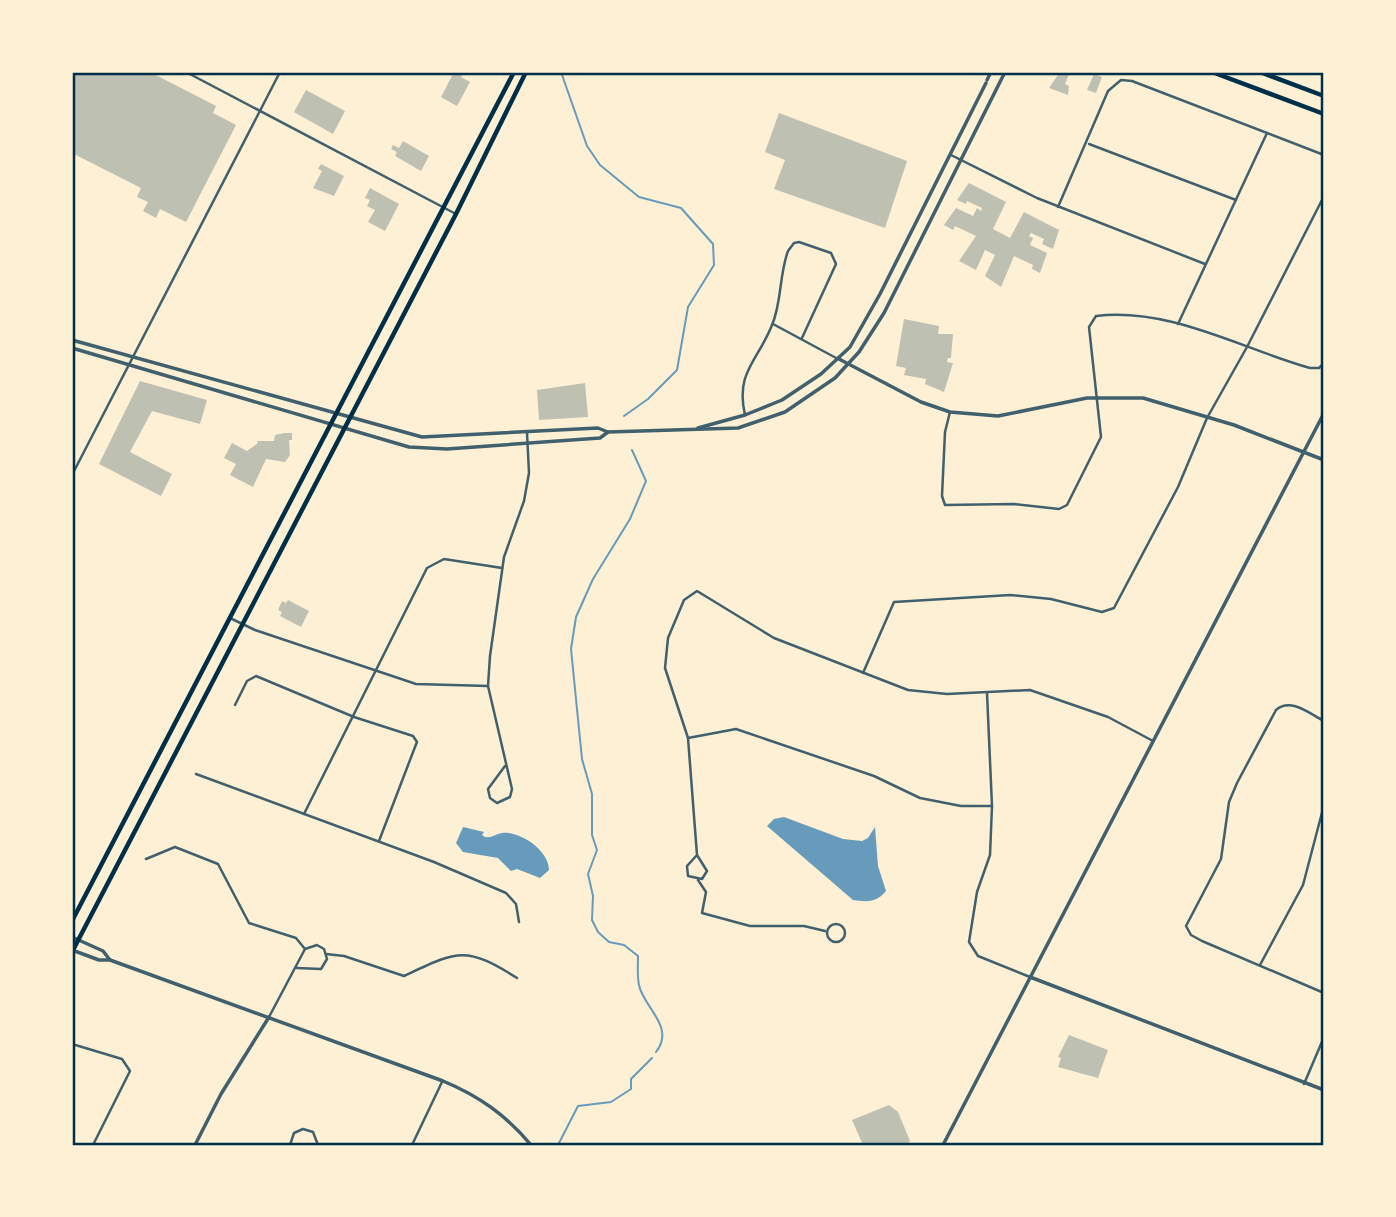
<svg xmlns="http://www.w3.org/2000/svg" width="1396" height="1217" font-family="Barlow,sans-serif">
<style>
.water{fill:#669bbc}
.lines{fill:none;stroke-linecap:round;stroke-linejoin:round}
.stream{stroke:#669bbc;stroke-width:2}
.building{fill:#bec0b2}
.minor{stroke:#3f606c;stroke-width:2.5}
.tertiary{stroke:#3f606c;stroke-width:3.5}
.primary{stroke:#003049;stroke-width:4.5}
.neatline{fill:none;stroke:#003049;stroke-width:2.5}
</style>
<rect width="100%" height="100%" fill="#fdf0d5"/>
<g class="water">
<path d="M784 817 843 839 862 841 868 838 875 827 878 866 886 891C876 903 867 902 853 900L767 826 774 819Z"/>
<path d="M463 827 484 832 482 835 485 837C493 838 495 834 502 833 521 831 549 851 549 870L540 878 517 869 511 871 498 858 463 852 456 843Z"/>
</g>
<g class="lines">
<g class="stream">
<polyline points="561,72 587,146 600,165 639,197 681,208 713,244 714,265 688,307 677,370 648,399 624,416"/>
<path d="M632 450 646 481 630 519 593 579 576 617 571 649 582 759 592 794V835L597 850 588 874 593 896 592 920 598 932 609 942 624 945 638 956C638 965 637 976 639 985 643 1007 676 1027 656 1052"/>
<polyline points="558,1145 578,1106 611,1102 631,1089 631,1079 652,1058"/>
</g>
</g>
<g class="building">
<polygon points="72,72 150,72 216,106 213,113 236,125 186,222 160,209 156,218 143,211 148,202 137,197 141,188 72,153"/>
<polygon points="454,72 464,72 461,77 470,82 457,106 441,97"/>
<polygon points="1060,72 1070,72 1065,84 1069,86 1068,95 1049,88"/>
<polygon points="1094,74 1102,77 1096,93 1087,90"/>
<polygon points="306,90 345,111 333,134 294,112"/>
<polygon points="779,113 907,161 885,228 774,189 785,160 765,152"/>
<polygon points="403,141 429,156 421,171 395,156 397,152 391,149 393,145 399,148"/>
<polygon points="321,164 344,176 334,196 313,188 322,171 318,169"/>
<polygon points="969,183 1006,202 993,229 1010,238 1024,212 1059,230 1053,249 1042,244 1044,239 1031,233 1029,236 1033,238 1030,245 1047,253 1040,273 1032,269 1033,265 1014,256 1001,287 985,276 995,255 985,250 976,270 959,261 976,236 955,226 953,230 944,225 956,208 973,216 977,208 981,211 982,208 967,201 966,204 957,200"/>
<polygon points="370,188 399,204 385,231 368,222 375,210 367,206 370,200 365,198"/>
<polygon points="904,319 939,326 938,334 953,334 951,358 948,358 947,362 953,363 944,392 925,384 926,379 904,375 906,368 896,366"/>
<polygon points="140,381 207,400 200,424 152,411 130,452 172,474 161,496 99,464"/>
<polygon points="585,383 588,417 539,420 537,390"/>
<polygon points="285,433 292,433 292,440 289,440 290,455 285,462 266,459 253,487 230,475 236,464 224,458 232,443 247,451 258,443 257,441 274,441 275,435"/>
<polygon points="288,600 309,611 301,627 280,616 282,612 278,610 282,601 286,603"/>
<polygon points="1069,1035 1108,1050 1098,1078 1058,1067 1061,1058 1058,1057"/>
<polygon points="889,1105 898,1112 910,1141 907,1145 863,1145 852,1120"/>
</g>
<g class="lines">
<g class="minor">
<polyline points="186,72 456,214"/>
<polyline points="1089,144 1236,200"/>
<polyline points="951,155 1037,198 1205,264"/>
<polyline points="1058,207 1108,91 1121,80 1132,81 1324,155"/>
<polyline points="773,324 838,359"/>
<polyline points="1178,324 1267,133"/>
<path d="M950 412 945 432 942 496 945 505 1014 504 1059 509 1067 505 1101 437 1089 327 1096 316C1170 307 1242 349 1310 368H1319L1324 363"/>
<path d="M745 415C735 372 758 361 772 325 782 302 779 275 788 251L794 243 799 242 831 253 836 264 802 338"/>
<polyline points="72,475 280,72"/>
<polyline points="230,618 255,630 416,684 488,686"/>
<polyline points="863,673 894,602 1010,595 1051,599 1102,612 1114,608 1178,487 1207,418 1247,347 1324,196"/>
<polyline points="987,693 992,806 990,855 977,892 969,942 978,956 1030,977"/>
<polyline points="235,705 247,681 256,676 354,717 413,736 417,742 415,747 379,841"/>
<path d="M1324 721C1310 714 1291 697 1276 710L1237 783 1229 802 1221 859 1186 926 1191 935 1202 941 1324 993"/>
<polyline points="688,738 736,729 874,776 920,798 961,806 992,806"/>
<polyline points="505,766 488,789 490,798 497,803 510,797 512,789 488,686 490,656 504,557 524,501 529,473 527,433"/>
<polyline points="196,774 434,862 506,893 516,904 519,922"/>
<polyline points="304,814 427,568 444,559 502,568"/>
<polyline points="697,855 687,866 688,876 702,879 707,871 697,855 688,738 665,668 668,638 684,600 697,591 774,638 908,690 947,694 1030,690 1108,717 1153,741"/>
<polyline points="146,859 175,847 218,864 249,923 296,938 305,949"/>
<polyline points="698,880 706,892 702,913 750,926 804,926 825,931"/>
<circle cx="836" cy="933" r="9"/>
<path d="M326 954 344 956 404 976C457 951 465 945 517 978"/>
<polyline points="1260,965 1303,885 1324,805"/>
<polyline points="269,1017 305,949 317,945 324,949 327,959 321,969 297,968"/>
<polyline points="72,1044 122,1059 130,1071 93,1145"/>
<polyline points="1304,1084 1324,1037"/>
<polyline points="290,1145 294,1133 303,1129 313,1132 318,1145"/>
<polyline points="412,1145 442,1082"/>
</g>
<g class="tertiary">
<polyline points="987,80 991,72"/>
<polyline points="72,340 422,437 598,428 608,432 738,428 785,412 835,378 859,352 884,313 1005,72"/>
<polyline points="72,348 409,447 447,449 600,438 608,432"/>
<polyline points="839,359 921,402 950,412 998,416 1087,398 1143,398 1234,425 1324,460"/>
<polyline points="698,428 745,415 782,400 821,374 850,347 880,294 986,83"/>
<polyline points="72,937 103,951 110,960"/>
<path d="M72 950 99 960H110L443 1081C479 1096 506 1115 531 1145"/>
<polyline points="1030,977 1324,1090"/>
<polyline points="195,1145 221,1094 269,1017"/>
<polyline points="943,1145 1324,413"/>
</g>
<g class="primary">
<polyline points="1212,72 1324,114"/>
<polyline points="1260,72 1324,96"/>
<polyline points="72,921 514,72"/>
<polyline points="72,952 456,214 526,72"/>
</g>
</g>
<rect width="1396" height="1217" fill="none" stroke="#fdf0d5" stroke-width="147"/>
<rect x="74" y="74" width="1248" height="1070" class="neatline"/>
</svg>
